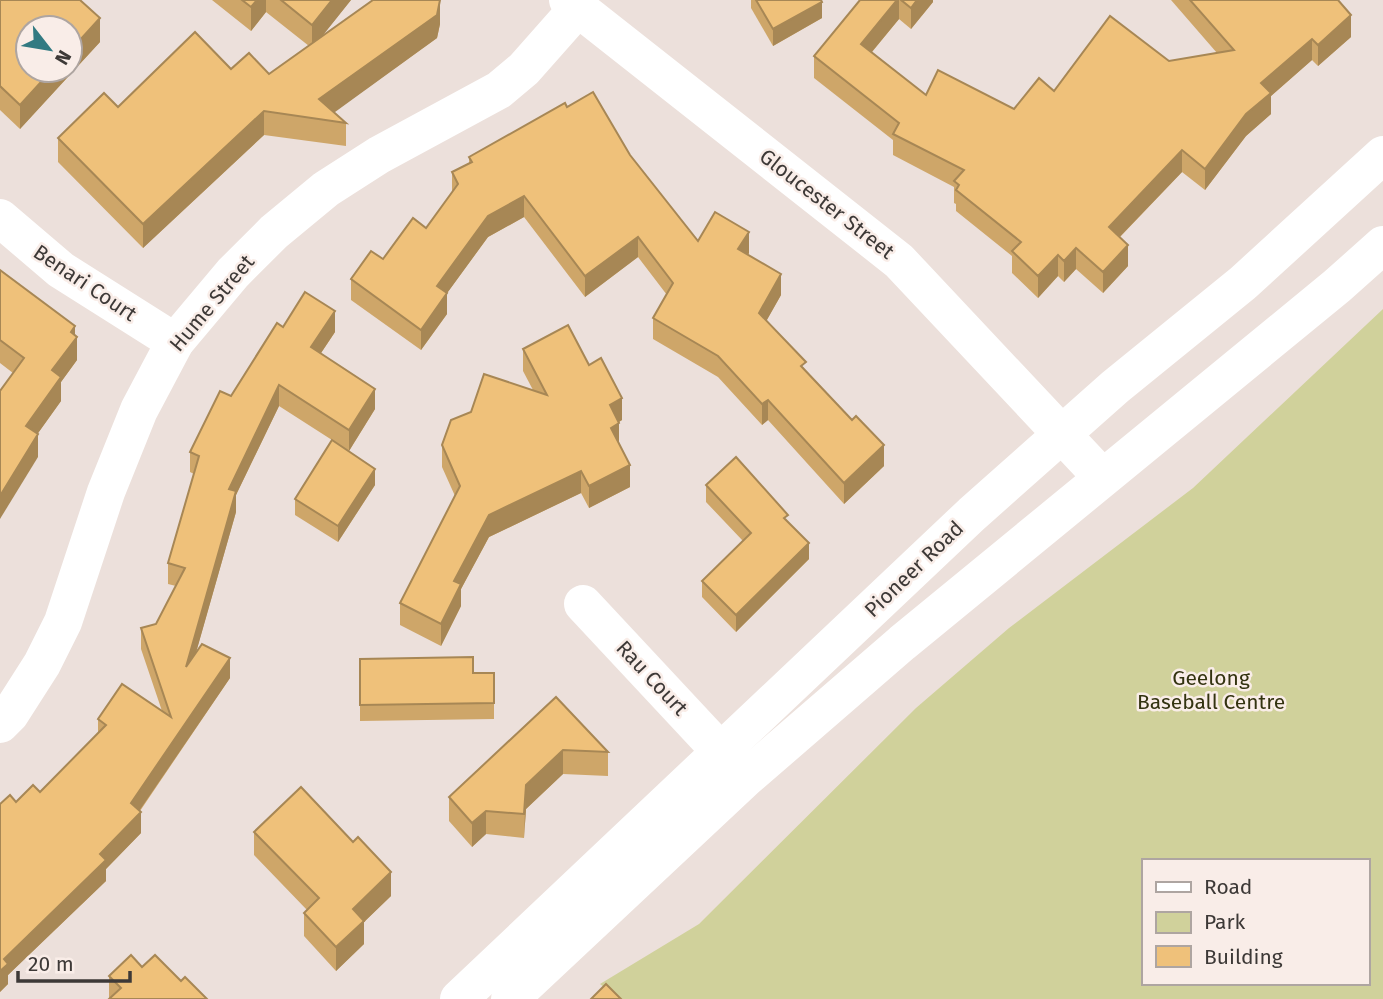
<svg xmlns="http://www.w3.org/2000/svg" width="1383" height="999" font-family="'Fira Sans',sans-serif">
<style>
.green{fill:#d0d19b;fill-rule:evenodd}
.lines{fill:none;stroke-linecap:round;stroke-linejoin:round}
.street{stroke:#fff;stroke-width:38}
.secondary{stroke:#fff;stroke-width:38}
.wall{fill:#cea669}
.shaded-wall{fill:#a78755}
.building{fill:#efc17a;stroke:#a78755;stroke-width:2}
.labels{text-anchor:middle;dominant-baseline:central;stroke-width:5;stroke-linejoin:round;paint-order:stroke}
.street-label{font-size:21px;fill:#3d3937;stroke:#f9ede8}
.park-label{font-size:21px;fill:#333310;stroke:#f9ede8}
</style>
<rect width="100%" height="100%" fill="#ece0db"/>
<path class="green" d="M1383 309V999H619L600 984 699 924 916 708 1009 628 1193 488ZM1143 861H1367V983H1143Z"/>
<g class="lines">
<g class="street">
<polyline points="0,218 61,270 175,342"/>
<polyline points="583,604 722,753"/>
<polyline points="0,724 10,714 42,664 63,622 106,492 139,410 175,342 233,273 274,232 326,189 379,155 499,90 524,69 578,8"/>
</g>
<g class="secondary">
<polyline points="568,0 899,261 1102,477"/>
<polyline points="459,999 972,514 1115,387 1243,283 1383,155"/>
<polyline points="510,999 746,778 902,643 1337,286 1383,245"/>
</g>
</g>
<g class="wall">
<polygon points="0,0 100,42 20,129 0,110"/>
<polygon points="212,0 351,0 322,36 440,24 437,38 334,112 346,123 346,146 264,135 143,248 58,162 58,138 118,107 231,69 269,74 309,46 266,12 251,31"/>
<polygon points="751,0 821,0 822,18 773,46 751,8"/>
<polygon points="860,0 933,0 933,2 911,29 899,19 872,52 926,95 1014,109 1054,91 1169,61 1217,53 1171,0 1338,0 1351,37 1318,66 1312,60 1271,96 1271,114 1246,136 1205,190 1182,172 1120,237 1128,266 1103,293 1076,269 1064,282 1058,276 1038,298 1012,273 1012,256 956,211 956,204 954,203 954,187 893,155 893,140 814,78 814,56"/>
<polygon points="567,107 630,155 698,241 749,253 748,255 781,295 766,321 806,371 884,466 844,504 768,420 762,425 718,377 653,339 653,318 667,295 638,257 585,297 524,217 488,237 447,293 447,314 421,350 351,300 351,279 383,259 426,228 452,193 452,172 469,163 469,157"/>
<polygon points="0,270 75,335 77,360 61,382 61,401 38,433 38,457 13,373 0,363"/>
<polygon points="283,327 335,332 321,353 375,409 349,451 375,485 338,542 295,515 295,499 332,440 279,406 236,495 236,512 196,652 230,678 140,811 141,833 106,869 106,881 8,975 8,984 0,992 16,802 40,792 98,734 98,719 162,711 141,649 141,628 156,624 176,586 168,584 168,563 194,474 190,472 190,452"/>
<polygon points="523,349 589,365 622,420 619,422 619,444 630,487 589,508 581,493 489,537 461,589 461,606 441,646 400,625 400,603 455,496 442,467 442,445 533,390 523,371"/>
<polygon points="706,485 788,522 809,559 736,632 702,597 702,581 743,541 706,502"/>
<polygon points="360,659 473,673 494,673 494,719 360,721"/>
<polygon points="556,697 608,752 608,776 563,774 526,809 524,838 486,834 472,847 449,821 449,797"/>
<polygon points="254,832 391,896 364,922 364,944 336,971 304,936 304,913 307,910 254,855"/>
<polygon points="142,967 181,981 110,999 109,998 109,976"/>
</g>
<g class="shaded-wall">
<polygon points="257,0 266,0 266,12 251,31 251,7"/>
<polygon points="332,0 351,0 312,49 312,25"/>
<polygon points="440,0 440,24 437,38 324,120 319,99"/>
<polygon points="897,0 899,0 899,19 861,65 861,44"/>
<polygon points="917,0 933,0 933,2 911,29 911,8"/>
<polygon points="822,2 822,18 773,46 773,29"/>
<polygon points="1351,15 1351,37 1318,66 1318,45"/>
<polygon points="100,18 100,42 20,129 20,105 52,70 70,70 70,51"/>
<polygon points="1312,39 1312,60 1271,96 1271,114 1246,136 1205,190 1205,169 1261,83"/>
<polygon points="264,111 264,135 143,248 143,224"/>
<polygon points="1182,150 1182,172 1109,248 1109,227"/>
<polygon points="524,196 524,217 488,237 437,307 437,286 488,216"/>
<polygon points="749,232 749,253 738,270 738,249"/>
<polygon points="638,237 638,257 585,297 585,276"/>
<polygon points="1128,245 1128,266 1103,293 1103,272"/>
<polygon points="1076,248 1076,269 1064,282 1064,261"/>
<polygon points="1058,255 1058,276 1038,298 1038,276"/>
<polygon points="781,274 781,295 759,334 759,313"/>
<polygon points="447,293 447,314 421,350 421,330"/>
<polygon points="335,311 335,332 311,368 311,347"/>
<polygon points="75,326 75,339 77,337 77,360 61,382 61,401 26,450 26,426 71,332"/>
<polygon points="279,385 279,406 236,495 236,512 186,688 186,667 229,489"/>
<polygon points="375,389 375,409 349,451 349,430"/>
<polygon points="622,398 622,420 610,427 610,405"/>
<polygon points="768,400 768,420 762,425 762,404"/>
<polygon points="619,423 619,445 611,428"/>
<polygon points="38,434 38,457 0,519 0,496"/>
<polygon points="884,445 884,466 844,504 844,483"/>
<polygon points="630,465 630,487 589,508 589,486"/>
<polygon points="375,469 375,485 338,542 338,526"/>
<polygon points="581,471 581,493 489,537 461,589 461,606 441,646 441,624 454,581 489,515"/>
<polygon points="809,543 809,559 736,632 736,615"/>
<polygon points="230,658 230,678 135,817 141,812 141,833 106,869 106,881 8,975 8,984 0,992 0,971 4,959 100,854 131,803"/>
<polygon points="563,750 563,774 526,809 524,838 526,785"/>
<polygon points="486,811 486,834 472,847 472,823"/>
<polygon points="391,872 391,896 364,922 364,944 336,971 336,947 353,909"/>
</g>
<g class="building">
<polygon points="0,0 80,0 100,18 70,51 70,28 28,28 28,70 52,70 20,105 0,86"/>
<polygon points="242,0 257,0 251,7"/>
<polygon points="281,0 332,0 312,25"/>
<polygon points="373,0 440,0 437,15 319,99 346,123 264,111 143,224 58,138 104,93 118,107 195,32 231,69 249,53 269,74"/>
<polygon points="756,0 821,0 822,2 773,29"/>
<polygon points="860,0 897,0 861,44 926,95 938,70 1014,109 1039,78 1054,91 1110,16 1169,61 1234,50 1190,0 1338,0 1351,15 1318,45 1312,39 1261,83 1271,93 1246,114 1205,169 1182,150 1109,227 1128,245 1103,272 1076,248 1064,261 1058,255 1038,276 1012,251 1021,242 956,190 959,185 954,181 964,170 893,134 899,123 814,56"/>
<polygon points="901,0 917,0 911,8"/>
<polygon points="593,92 630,155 698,241 715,212 749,232 738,249 781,274 759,313 806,362 801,366 852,420 856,416 884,445 844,483 768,400 762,404 718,356 653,318 673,283 638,237 585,276 524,196 488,216 437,286 447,293 421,330 351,279 371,251 383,259 413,218 426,228 458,184 452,172 472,162 469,157 565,103 567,107"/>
<polygon points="0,270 75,326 71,332 77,337 52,370 61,377 26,426 38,434 0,496 0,391 24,358 0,340"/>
<polygon points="305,292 335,311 311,347 375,389 349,430 279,385 229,489 236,491 186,667 202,644 230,658 131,803 141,812 100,854 106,860 4,959 8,964 0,971 0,804 10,795 16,802 33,785 40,792 106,725 98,719 122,684 171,717 141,628 156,624 185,568 168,563 199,456 190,452 220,391 231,396 277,323 283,327"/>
<polygon points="568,325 589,365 601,358 622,398 610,405 619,423 611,428 630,465 589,486 581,471 489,515 454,581 461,584 441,624 400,603 460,486 442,445 451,420 471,412 484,374 547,395 523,349"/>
<polygon points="332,440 375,469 338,526 295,499"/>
<polygon points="736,457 788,515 784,518 809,543 736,615 702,581 751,533 706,485"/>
<polygon points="473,657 473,673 494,673 494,703 360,705 360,659"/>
<polygon points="556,697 608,752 563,750 526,785 524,814 486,811 472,823 449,797"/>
<polygon points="301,787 353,842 358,837 391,872 353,909 364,921 336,947 304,913 319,898 254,832"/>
<polygon points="131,955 142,967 155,955 181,981 185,977 207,999 109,999 121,988 109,976"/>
<polygon points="606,984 621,999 591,999"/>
</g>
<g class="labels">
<g class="street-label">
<text transform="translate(827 204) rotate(38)">Gloucester Street</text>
<text transform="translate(85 283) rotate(34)">Benari Court</text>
<text transform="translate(212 303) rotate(-50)">Hume Street</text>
<text transform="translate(914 569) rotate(-44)">Pioneer Road</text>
<text transform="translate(652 678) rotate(47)">Rau Court</text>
</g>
<g class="park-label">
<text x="1211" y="678">Geelong<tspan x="1211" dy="24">Baseball Centre</tspan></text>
</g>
</g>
<rect x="1142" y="859" width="228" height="126" fill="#f9ede8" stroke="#aea5a1" stroke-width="2"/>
<rect x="1156" y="882" width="35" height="10" fill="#ffffff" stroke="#aea5a1" stroke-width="2"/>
<text x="1204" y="894" font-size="21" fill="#3d3937">Road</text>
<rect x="1156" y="912" width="35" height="21" fill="#d0d19b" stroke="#aea5a1" stroke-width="2"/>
<text x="1204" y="929" font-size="21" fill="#3d3937">Park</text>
<rect x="1156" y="946" width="35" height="21" fill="#efc17a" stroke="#aea5a1" stroke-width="2"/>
<text x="1204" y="964" font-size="21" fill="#3d3937">Building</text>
<g transform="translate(49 49) rotate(121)"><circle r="33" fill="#f9ede8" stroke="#aea5a1" stroke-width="2"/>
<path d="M0-5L12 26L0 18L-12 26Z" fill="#327a82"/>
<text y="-10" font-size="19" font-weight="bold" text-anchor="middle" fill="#3d3937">N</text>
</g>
<path d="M18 971v10h112v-10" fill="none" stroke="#3d3937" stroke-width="3.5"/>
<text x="28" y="971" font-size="21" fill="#3d3937" stroke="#f9ede8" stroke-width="5" paint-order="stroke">20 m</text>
</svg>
